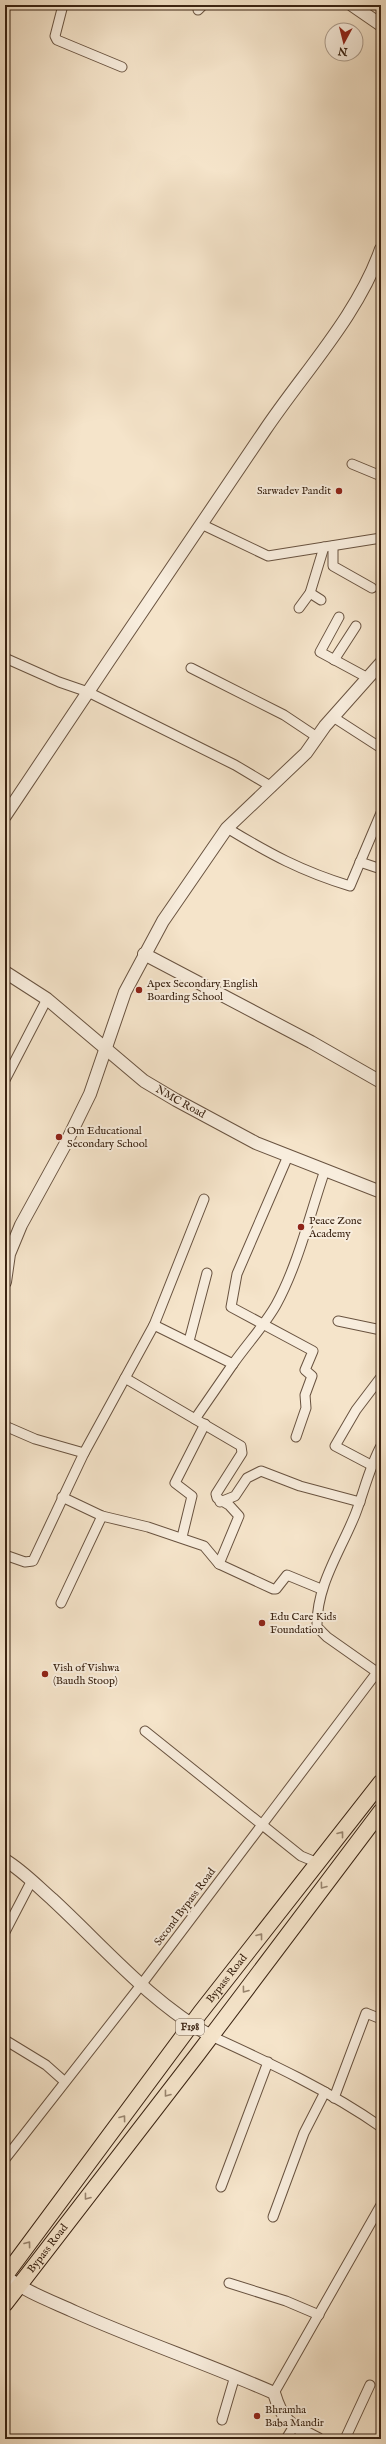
<svg xmlns="http://www.w3.org/2000/svg" width="386" height="2444" font-family="'IM FELL English',serif">
<style>
.lines{fill:none;stroke-linecap:round;stroke-linejoin:round}
.minor-casing{stroke:#695340;stroke-width:11}
.tertiary-casing{stroke:#695340;stroke-width:14}
.primary-casing{stroke:#3a2312;stroke-width:17}
.minor{stroke:#f8eddd;stroke-width:9}
.tertiary{stroke:#f8eddd;stroke-width:12}
.primary{stroke:#f5e4ca;stroke-width:15}
.oneway{stroke:#98846e}
.poi-dot{fill:#8f2418;stroke:#f8eddd;stroke-width:1.5}
.labels{text-anchor:middle;dominant-baseline:central;stroke-width:4;stroke-linejoin:round;paint-order:stroke}
.shield{fill:#f8eddd;stroke:#73604f;stroke-width:1}
.shield-label{font-size:10px;font-weight:bold;fill:#3a2312}
.poi-label{font-size:11px;fill:#3a2312;stroke:#f8eddd;text-anchor:start}
.street-label{font-size:11px;fill:#3a2312;stroke:#f8eddd}
</style>
<rect width="100%" height="100%" fill="#f5e4ca"/>
<filter id="stains"><feTurbulence type="fractalNoise" baseFrequency=".005" numOctaves="4"/><feColorMatrix values="0 0 0 0 .2 0 0 0 0 .09 0 0 0 0 .02 0 0 0 .5 -.17"/></filter>
<radialGradient id="worn" r=".72"><stop offset=".6" stop-color="#630" stop-opacity="0"/><stop offset="1" stop-color="#630" stop-opacity=".3"/></radialGradient>
<g class="lines">
<g class="minor-casing">
<g id="minor">
<polyline points="63,5 55,36 57,40 122,67"/>
<polyline points="198,10 203,5"/>
<polyline points="352,464 381,476"/>
<polyline points="201,524 268,556 381,538"/>
<polyline points="333,546 333,566 372,588"/>
<polyline points="310,593 321,600"/>
<polyline points="299,608 310,593 324,547"/>
<polyline points="339,617 320,652 368,678"/>
<polyline points="5,658 59,682 88,692 235,765 272,787"/>
<polyline points="334,660 356,626"/>
<polyline points="191,668 284,715 317,737"/>
<polyline points="333,717 381,748"/>
<path d="M227 828C270 854 301 871 350 886L381 813"/>
<polyline points="360,862 381,869"/>
<polyline points="5,1080 47,999"/>
<polyline points="288,1156 237,1274 231,1307 313,1351 305,1370 312,1376 305,1395 306,1408 296,1437"/>
<polyline points="338,1321 381,1330"/>
<polyline points="154,1325 204,1199"/>
<polyline points="189,1341 207,1273"/>
<polyline points="125,1378 241,1446 242,1453 216,1494 217,1498 229,1505 239,1516 219,1564"/>
<polyline points="195,1419 233,1364"/>
<polyline points="5,1426 35,1439 84,1453"/>
<path d="M381 1446C369 1468 364 1492 355 1515 340 1552 316 1586 317 1627L327 1637 381 1675"/>
<polyline points="371,1465 335,1446 356,1410 381,1377"/>
<polyline points="62,1497 102,1516 148,1527 204,1546 219,1564 273,1589 276,1589 287,1575 321,1589"/>
<polyline points="220,1502 235,1496 247,1478 261,1471 300,1486 360,1502"/>
<polyline points="182,1537 192,1496 175,1483 205,1424"/>
<path d="M5 1555 25 1562 33 1561 84 1453 154 1325 233 1364C247 1344 264 1326 276 1305 298 1265 310 1214 325 1170"/>
<polyline points="61,1603 102,1516"/>
<polyline points="145,1731 301,1856 318,1863"/>
<polyline points="5,1932 32,1880"/>
<path d="M211 2036C268 2062 330 2091 381 2127"/>
<polyline points="5,2040 46,2065 64,2081"/>
<polyline points="334,2098 366,2013 381,2019"/>
<polyline points="5,2159 141,1985 381,1667"/>
<polyline points="221,2187 268,2062"/>
<polyline points="273,2217 304,2133 325,2092"/>
<polyline points="229,2283 286,2301 319,2315"/>
<polyline points="274,2393 381,2205"/>
<polyline points="222,2420 235,2376"/>
<polyline points="286,2439 294,2426"/>
<polyline points="345,2439 370,2385"/>
</g>
</g>
<g class="tertiary-casing">
<g id="tertiary">
<polyline points="352,5 381,25"/>
<path d="M5 816C91 687 178 558 265 430 304 372 358 315 381 249"/>
<polyline points="144,954 311,1042 381,1082"/>
<path id="s1" d="M5 972 47 999 144 1081 176 1100 256 1143 381 1192"/>
<polyline points="5,1282 9,1254 21,1225 66,1143 90,1094 125,992 163,921 227,828 306,753 325,726 381,663"/>
<path d="M5 1860C23 1871 36 1885 52 1899 103 1946 150 2002 211 2036"/>
<path d="M5 2276C26 2292 51 2301 75 2312 140 2341 208 2364 274 2393 283 2423 291 2425 318 2439"/>
</g>
</g>
<g class="primary-casing">
<g id="primary">
<path id="s2" d="M5 2276 200 2013 381 1782"/>
<path id="s3" d="M5 2304 197 2055 381 1811"/>
</g>
</g>
<use href="#minor" class="minor"/>
<use href="#tertiary" class="tertiary"/>
<use href="#primary" class="primary"/>
</g>
<defs><path id="oneway-chevron" d="M-2-3.5L2.5 0L-2 3.5" fill="none" stroke-width="1.6" stroke-linecap="round" stroke-linejoin="round"/></defs>
<g class="oneway">
<use href="#oneway-chevron" transform="translate(341 1834) rotate(-52)"/>
<use href="#oneway-chevron" transform="translate(323 1886) rotate(127)"/>
<use href="#oneway-chevron" transform="translate(260 1936) rotate(-52)"/>
<use href="#oneway-chevron" transform="translate(245 1990) rotate(127)"/>
<use href="#oneway-chevron" transform="translate(167 2094) rotate(128)"/>
<use href="#oneway-chevron" transform="translate(123 2118) rotate(-53)"/>
<use href="#oneway-chevron" transform="translate(87 2197) rotate(128)"/>
<use href="#oneway-chevron" transform="translate(28 2244) rotate(-53)"/>
</g>
<g class="poi-dot">
<circle cx="339" cy="491" r="4"/>
<circle cx="139" cy="990" r="4"/>
<circle cx="59" cy="1137" r="4"/>
<circle cx="301" cy="1227" r="4"/>
<circle cx="262" cy="1623" r="4"/>
<circle cx="45" cy="1674" r="4"/>
<circle cx="257" cy="2416" r="4"/>
</g>
<g class="labels">
<rect class="shield" x="176" y="2019" width="28" height="16" rx="3"/>
<g class="shield-label">
<text x="190" y="2027">F198</text>
</g>
<g class="poi-label">
<text x="331" y="491" text-anchor="end">Sarwadev Pandit</text>
<text x="147" y="984">Apex Secondary English<tspan x="147" dy="13">Boarding School</tspan></text>
<text x="67" y="1131">Om Educational<tspan x="67" dy="13">Secondary School</tspan></text>
<text x="309" y="1221">Peace Zone<tspan x="309" dy="13">Academy</tspan></text>
<text x="270" y="1617">Edu Care Kids<tspan x="270" dy="13">Foundation</tspan></text>
<text x="53" y="1668">Vish of Vishwa<tspan x="53" dy="13">(Baudh Stoop)</tspan></text>
<text x="265" y="2410">Bhramha<tspan x="265" dy="13">Baba Mandir</tspan></text>
</g>
<g class="street-label">
<text stroke="none"><textPath href="#s1" startOffset="219">NMC Road</textPath></text>
<text transform="translate(185 1907) rotate(-53)">Second Bypass Road</text>
<text stroke="none"><textPath href="#s2" startOffset="371">Bypass Road</textPath></text>
<text stroke="none"><textPath href="#s3" startOffset="70">Bypass Road</textPath></text>
</g>
</g>
<rect width="386" height="2444" fill="none" stroke="#f5e4ca" stroke-width="20"/>
<rect x="6" y="6" width="374" height="2432" fill="none" stroke="#3a2312" stroke-width="2"/>
<rect x="10" y="10" width="366" height="2424" fill="none" stroke="#3a2312"/>
<g transform="translate(344 42) rotate(187)"><circle r="19" fill="#f8eddd" stroke="#ac9c8c"/>
<path d="M0-3L7 15L0 10L-7 15Z" fill="#8f2418"/>
<text y="-6" font-size="11" font-weight="bold" text-anchor="middle" fill="#3a2312">N</text>
</g>
<rect width="100%" height="100%" filter="url(#stains)"/>
<rect width="100%" height="100%" fill="url(#worn)"/>
</svg>
